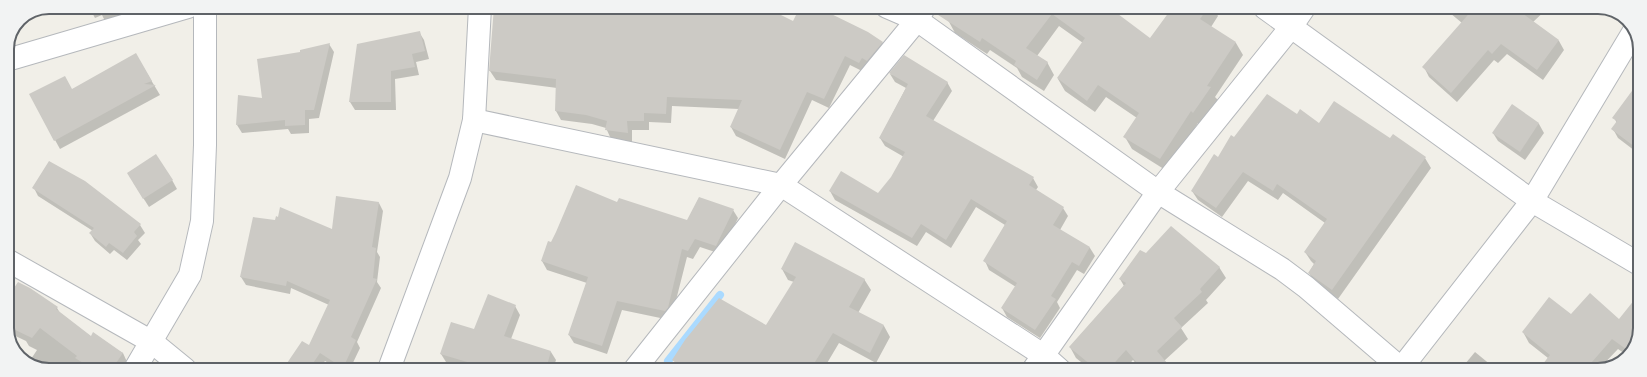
<svg xmlns="http://www.w3.org/2000/svg" width="1647" height="377" font-family="Ubuntu,sans-serif">
<style>
.shadow{fill:#0003}
.lines{fill:none;stroke-linecap:round;stroke-linejoin:round}
.stream{stroke:#aadaff;stroke-width:8}
.building{fill:#cccac5}
.street-casing{stroke:#b5b8bc;stroke-width:24}
.street{stroke:#fff;stroke-width:22}
.rim{fill:none;stroke:#5f6368;stroke-width:2}
</style>
<rect width="100%" height="100%" fill="#f1efe8"/>
<g class="shadow">
<polygon points="49,7 88,7 42,15 39,11"/>
<polygon points="89,7 130,7 131,14 105,21 102,15 95,18"/>
<polygon points="957,7 1108,8 1150,40 1173,8 1213,8 1218,16 1211,27 1236,43 1243,55 1215,97 1218,100 1201,125 1198,123 1167,171 1132,149 1125,137 1137,118 1106,97 1095,112 1065,91 1058,79 1083,43 1059,26 1037,56 1047,62 1054,75 1044,91 1022,77 1017,68 990,50 987,54 955,33 948,20"/>
<polygon points="1444,8 1548,8 1533,22 1559,41 1564,50 1543,80 1507,54 1498,63 1494,60 1457,102 1429,77 1424,67 1462,23"/>
<polygon points="662,12 793,22 882,42 888,51 864,72 850,65 829,108 812,100 785,159 736,136 731,127 739,109 672,106 671,123 649,122 649,130 632,130 632,142 611,139 606,128 592,124 561,120 556,111 557,88 496,80 490,71"/>
<polygon points="419,32 424,40 429,59 416,62 419,75 395,79 396,110 355,110 350,102"/>
<polygon points="329,44 334,52 319,118 309,119 309,133 291,134 288,129 242,133 237,125 263,99 302,53"/>
<polygon points="136,55 160,95 60,149 55,140 72,90"/>
<polygon points="890,74 947,82 952,91 933,121 1033,178 1038,187 1036,190 1063,208 1068,216 1060,230 1090,248 1095,256 1084,274 1077,270 1057,302 1060,308 1040,338 1007,317 1002,308 1016,287 989,270 985,261 1005,225 976,207 951,248 926,232 917,246 835,200 830,191 879,194 892,177 904,157 885,146 880,138 906,88 895,82"/>
<polygon points="1640,76 1639,154 1618,138 1613,129 1617,123 1614,118 1637,86 1635,83"/>
<polygon points="1512,105 1539,124 1544,133 1525,160 1498,141 1493,133"/>
<polygon points="1297,115 1319,124 1390,140 1393,135 1425,158 1431,168 1338,299 1314,282 1309,273 1314,264 1311,261 1305,252 1325,223 1283,193 1278,200 1248,181 1222,217 1198,200 1192,191 1234,138"/>
<polygon points="172,180 177,189 149,207 133,182"/>
<polygon points="34,188 140,225 145,233 138,240 141,244 127,260 114,250 110,254 95,241 90,233 93,231 38,196"/>
<polygon points="379,203 383,211 377,252 380,257 377,282 381,288 357,342 360,348 350,369 339,369 325,361 319,369 284,369 303,342 309,347 329,305 291,288 290,294 246,285 241,277 332,231"/>
<polygon points="618,203 688,221 733,210 738,218 721,254 700,247 693,259 687,257 672,316 670,320 622,310 607,354 574,343 569,335 587,283 547,270 542,261 551,243"/>
<polygon points="1146,255 1219,267 1226,278 1206,300 1208,303 1181,328 1188,339 1164,361 1172,370 1141,370 1133,360 1124,370 1091,370 1076,358 1070,347 1124,286 1120,279"/>
<polygon points="782,269 864,279 871,290 858,313 884,326 890,337 876,363 839,343 823,370 679,369 674,360 766,326 794,282 788,280"/>
<polygon points="7,285 15,289 29,289 57,308 60,313 91,337 123,353 127,362 122,369 41,369 29,362 37,350 29,346 26,341 7,332"/>
<polygon points="515,306 520,315 511,339 551,352 556,360 553,369 469,369 446,362 441,354"/>
<polygon points="1629,309 1639,316 1639,336 1628,356 1618,349 1598,370 1540,370 1548,358 1529,343 1523,332 1571,315 1619,320"/>
<polygon points="1475,352 1497,370 1460,370"/>
</g>
<g class="lines">
<polyline class="stream" points="668,361 720,295"/>
</g>
<g class="building">
<polygon points="494,7 637,7 662,11 662,7 765,7 793,21 800,7 817,7 868,32 883,42 867,61 862,58 859,63 845,56 824,99 807,92 780,150 730,127 742,100 667,97 666,114 644,113 644,121 627,121 628,133 605,130 607,121 586,115 555,111 556,79 489,71"/>
<polygon points="936,7 1110,8 1150,38 1172,8 1208,8 1200,19 1236,42 1207,86 1211,87 1193,113 1191,111 1160,159 1123,137 1139,113 1098,85 1087,101 1057,78 1085,38 1052,14 1026,48 1048,62 1037,80 1014,65 1016,61 982,38 980,42 935,13"/>
<polygon points="1474,8 1515,8 1559,40 1537,70 1501,44 1492,54 1488,50 1451,93 1422,67"/>
<polygon points="420,31 425,51 412,54 415,67 391,71 391,102 349,102 357,44"/>
<polygon points="330,43 314,110 305,110 305,125 285,126 285,120 236,125 238,95 262,98 257,59 300,52 300,50"/>
<polygon points="136,53 152,81 144,84 156,85 54,141 29,94 65,76 72,89"/>
<polygon points="904,55 948,82 926,116 1034,177 1029,185 1064,207 1053,225 1090,247 1079,266 1072,262 1051,296 1056,299 1035,330 1001,308 1017,283 983,261 1007,221 971,199 946,240 921,224 912,238 829,191 841,171 878,193 891,177 905,152 879,138 908,84 889,73"/>
<polygon points="1640,80 1640,106 1639,150 1611,129 1617,121 1612,118"/>
<polygon points="1267,94 1297,114 1300,109 1319,123 1334,101 1390,138 1393,134 1426,157 1332,290 1308,273 1316,261 1304,252 1327,219 1277,184 1273,191 1243,172 1216,208 1191,191 1214,154 1218,157 1231,135 1234,137"/>
<polygon points="1512,104 1539,123 1520,152 1492,133"/>
<polygon points="156,154 173,180 143,199 127,173"/>
<polygon points="49,161 85,181 141,224 134,232 137,236 123,253 109,243 106,247 89,233 94,228 32,188"/>
<polygon points="576,185 617,202 619,198 687,220 699,197 734,209 716,246 695,239 688,251 682,249 668,308 665,311 617,301 602,346 568,335 588,277 541,261 548,241 551,242 556,232"/>
<polygon points="336,196 379,202 372,247 376,248 373,278 377,279 351,337 356,340 343,368 320,353 309,369 283,369 302,341 309,345 330,300 287,281 286,286 240,277 253,217 275,220 276,216 278,217 280,207 332,229"/>
<polygon points="1171,226 1220,267 1200,289 1202,292 1174,318 1182,327 1157,351 1173,370 1143,370 1126,350 1108,370 1097,370 1069,347 1126,283 1119,279 1140,250 1146,253"/>
<polygon points="795,242 865,279 849,307 884,325 870,353 833,333 810,370 686,370 672,360 685,340 719,298 766,325 796,277 781,269"/>
<polygon points="18,282 30,288 58,307 56,309 91,336 93,332 123,353 112,369 93,369 75,358 77,356 40,328 32,338 7,326 7,284 14,288"/>
<polygon points="1590,293 1619,319 1639,294 1639,336 1630,352 1612,339 1585,370 1538,370 1550,355 1522,332 1549,297 1571,314"/>
<polygon points="488,294 516,305 504,336 551,351 546,369 491,369 440,354 451,322 474,329"/>
</g>
<g class="lines">
<g class="street-casing">
<g id="street">
<polyline points="887,7 917,20 1158,192 1282,269 1306,287 1403,370"/>
<polyline points="1265,8 1532,201 1639,264"/>
<polyline points="7,60 188,7"/>
<polyline points="474,120 781,185 1043,355 1060,370"/>
<polyline points="7,260 152,342 185,369"/>
<polyline points="135,369 190,275 202,221 205,145 205,7"/>
<polyline points="389,369 460,178 474,120 480,7"/>
<polyline points="635,369 781,185 917,20 924,8"/>
<polyline points="1033,370 1158,192 1291,27 1304,8"/>
<polyline points="1400,370 1532,201 1634,31"/>
</g>
</g>
<use href="#street" class="street"/>
</g>
<path d="M0 0H1647V377H0ZM49 14H1598A35 35 0 0 1 1633 49V328A35 35 0 0 1 1598 363H49A35 35 0 0 1 14 328V49A35 35 0 0 1 49 14Z" fill="#f2f3f3" fill-rule="evenodd"/>
<path class="rim" d="M49 14H1598A35 35 0 0 1 1633 49V328A35 35 0 0 1 1598 363H49A35 35 0 0 1 14 328V49A35 35 0 0 1 49 14Z"/>
</svg>
